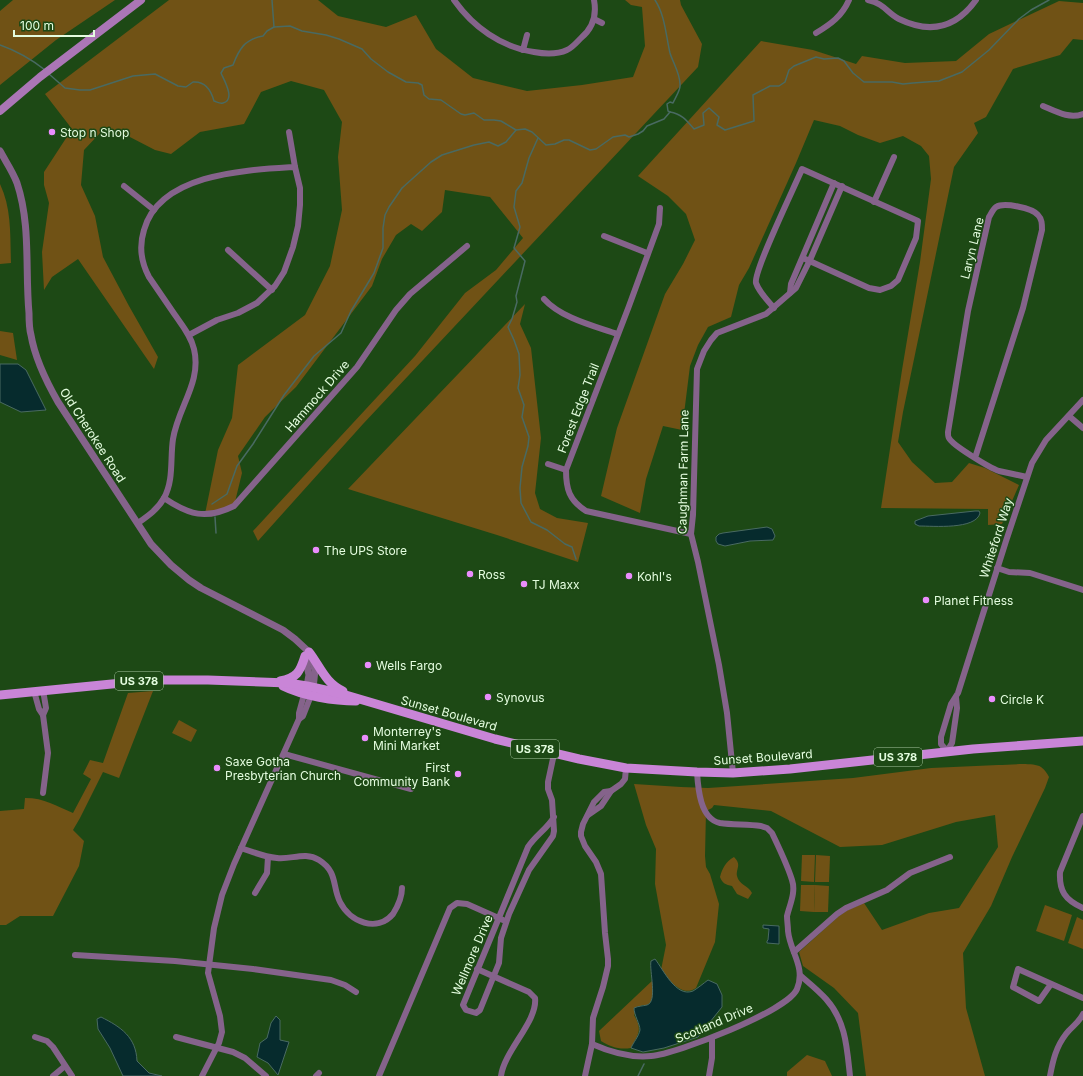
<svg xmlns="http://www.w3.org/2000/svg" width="1083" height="1076" font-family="Inter,sans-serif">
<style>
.green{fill:#705215}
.water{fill:#062b2d;stroke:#496a62}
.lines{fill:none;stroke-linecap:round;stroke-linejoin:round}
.stream{stroke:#496a62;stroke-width:1.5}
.minor{stroke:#85638b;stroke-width:6}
.tertiary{stroke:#85638b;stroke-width:7}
.secondary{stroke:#ab76b6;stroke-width:8}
.primary{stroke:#c985d7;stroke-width:9}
.poi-dot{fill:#ea8dfd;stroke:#1d4915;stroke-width:1.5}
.labels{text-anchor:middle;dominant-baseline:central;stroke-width:3;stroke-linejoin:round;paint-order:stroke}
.shield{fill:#1d4915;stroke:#a8c7a2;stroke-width:1}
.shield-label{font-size:11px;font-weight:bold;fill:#e4fddf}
.poi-label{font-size:12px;fill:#e4fddf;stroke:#1d4915;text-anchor:start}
.street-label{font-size:12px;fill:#e4fddf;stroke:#1d4915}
</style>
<rect width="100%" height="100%" fill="#1d4915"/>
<g class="green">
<polygon points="13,0 115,0 56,40 0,85 0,11"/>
<polygon points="169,0 318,0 338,16 386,27 416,15 436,49 473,78 527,91 582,85 633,77 645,46 642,7 631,5 625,0 680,0 681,5 702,44 698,67 363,424 258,541 253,531 415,356 465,293 496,270 523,238 490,197 445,190 442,212 422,231 411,224 396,235 382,259 372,286 296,387 265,417 238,456 242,473 234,506 205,514 218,450 232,418 238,365 305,315 330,266 342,210 338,157 342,122 324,90 291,81 261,92 244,124 200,132 171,154 155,150 126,135 102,131 84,150 81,185 95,216 103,257 129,306 158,357 154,369 78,259 52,277 44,290 42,252 49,203 44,185 44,172 72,129 45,94"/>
<polygon points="1059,1 1083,3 1083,40 1073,39 1060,55 1013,69 986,117 974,123 978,133 954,167 903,412 898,442 912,462 935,483 952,482 969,463 985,468 1019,485 1002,524 988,525 988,509 881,508 902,370 920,262 931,179 929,156 921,146 903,136 880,143 858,135 840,126 814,120 796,163 749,268 739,285 731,317 708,327 698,345 690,366 682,430 663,426 646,479 640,513 601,496 617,428 665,294 683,264 695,240 686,214 668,196 638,176 761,41 813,50 856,64 862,56 905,63 956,61 989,34"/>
<path d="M0 184C12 209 10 237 11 263L0 264Z"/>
<polygon points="525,304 520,324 531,348 541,438 535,493 540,509 557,518 588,523 578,562 497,535 348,489"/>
<polygon points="0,331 13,333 17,360 0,355"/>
<path d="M153 691 119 778 103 772 80 818 73 830 84 841 79 866 53 916H20L6 925H0V811L24 809 25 798C45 798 56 806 73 813L91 779 83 774 90 760 103 763 128 693Z"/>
<polygon points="179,720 197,730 191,742 172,733"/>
<path d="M998 765C1009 765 1032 762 1041 767 1045 770 1047 773 1049 777L1045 788 1012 857 991 906 963 953 966 1008 985 1076H866L858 1013 834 988 803 966 799 952 839 916 848 910 864 903 882 930 929 913 959 908 998 847 995 815 956 822 882 845 840 847 771 811 714 805 712 808 706 811 705 856 706 867 710 874 719 904 715 942 696 988C686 995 677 988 669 980L652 998 651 1002 647 1005H642L634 1015C643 1030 638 1034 631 1048 619 1050 611 1047 601 1041L599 1031 653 980 661 970 666 945 655 884 656 849 646 825 634 784 681 787 708 788 853 778 931 768Z"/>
<polygon points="802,855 815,855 814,882 801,881"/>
<polygon points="816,855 830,856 829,882 815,882"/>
<path d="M734 857C742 865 736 868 737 876 739 885 748 885 752 893L748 899 737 894 732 886C726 885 722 883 720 877 722 869 726 861 734 857Z"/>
<polygon points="801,885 815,885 814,912 800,911"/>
<polygon points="815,885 829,886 828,912 814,912"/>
<polygon points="1045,905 1072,915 1064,941 1036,931"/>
<polygon points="1077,917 1083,920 1083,949 1068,943"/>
<polygon points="807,1055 825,1061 832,1076 787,1076 787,1072"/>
</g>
<g class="water">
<polygon points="0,364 18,364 26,370 46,410 21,412 0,402"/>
<path d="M975 511H979L980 513C976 530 933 526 919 526L915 524V521L928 516Z"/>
<polygon points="767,527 772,529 775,536 773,540 750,541 725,546 718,544 716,541 716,537 719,534 723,533"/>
<polygon points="763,925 779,926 779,944 767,943 767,941 768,940 769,929 763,928"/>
<path d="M655 959C663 969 676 998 693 991 698 988 704 983 708 980L717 984 722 995V1007L698 1037 664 1048 643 1052 631 1048C633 1043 639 1036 640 1030 640 1024 634 1015 634 1008 638 1006 643 1006 647 1005 658 1002 649 970 651 961Z"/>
<polygon points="276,1016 280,1020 280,1040 289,1042 278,1075 268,1063 257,1057 260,1043 267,1038 271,1023"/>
<path d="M101 1017C121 1027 136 1037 137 1061L149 1073 162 1076H123L110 1048 98 1029 97 1019Z"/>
</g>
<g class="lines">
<g class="stream">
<polyline points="272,0 274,27"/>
<path d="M655 0C665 15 666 36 670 53 673 63 681 75 680 86 680 91 675 98 673 103L670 102 667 104 668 111 670 112"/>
<path d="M0 45C17 51 31 59 45 70"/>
<path d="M49 74 65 88 80 90H90L133 76 155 74 178 86 186 87 193 82C205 81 211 90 214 101 217 102 220 104 223 103 236 100 224 80 221 73L224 68 233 65C239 49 245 39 263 36L267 31 274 27 290 26 302 31 326 35 339 39 362 49 371 59 388 72 406 82 418 83 422 85 424 95 429 99 441 100 461 114 465 115 474 113 484 120H494L501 121 516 130 525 129 532 132 546 145 555 144 564 140H569L590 150 596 149 613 137 625 135 629 137 638 134 643 131 647 126 664 119 670 112"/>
<path d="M670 112C682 114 687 121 694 129L704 125 703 113 709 108 719 117 717 125 725 130 754 121 753 95 770 86H779L785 82 789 70 794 66 816 57 824 59 838 58 844 61 853 73 864 82H892L903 84 913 83 939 81 962 72 989 50 1019 19 1031 10 1049 0"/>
<polyline points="538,138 529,158 522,183 516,191 514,207 520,227 514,248 525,261 516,296 517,302 512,319 508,327 514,340 519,354 520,375 518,388 524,405 522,417 529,437 528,446 522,467 520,488 521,503 531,522 547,530 565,544 572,547 576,559"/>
<polyline points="212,504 227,494 237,466 253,444 284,395 314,356 341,333 351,311 374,273 383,248 383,228 385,215 389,207 402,188 431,162 442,155 474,145 489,142 498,146 506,142 516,130"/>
<polyline points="215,517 216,533"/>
<polyline points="638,1076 644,1064"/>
</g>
<g class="minor">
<path d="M454 0C473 27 501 47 534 52 545 54 556 55 567 50 572 48 577 42 581 38 593 28 597 16 594 0"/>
<path d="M868 0C885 4 887 13 899 19 930 34 956 28 976 0"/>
<polyline points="594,19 602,23"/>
<path d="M816 33C831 24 842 16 849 0"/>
<polyline points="523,50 527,35"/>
<path d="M1043 106C1057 112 1069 119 1083 114"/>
<polyline points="124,186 154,210"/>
<polyline points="874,202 894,157"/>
<path d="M660 208 659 224 629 306 566 470C566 489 569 500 586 511L691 534"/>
<polyline points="604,236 647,253"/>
<polyline points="228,250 272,290"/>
<polyline points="790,293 791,284 834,183"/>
<path d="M544 299C561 318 594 326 617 334"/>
<path d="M774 308C768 301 759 292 756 283 753 272 795 186 802 169L918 221 916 238 898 280 891 286 880 290 869 288 803 258"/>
<polyline points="189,335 217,320 238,313 257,303 275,286 284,272 293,247 298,226 300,205 300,188 295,167 289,132"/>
<polyline points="1069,416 1083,428"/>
<path d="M975 458 1023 308 1042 230C1042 224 1042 219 1038 215 1032 208 1004 202 996 207 993 209 991 214 989 217L968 311 948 432C948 432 948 437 949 438 952 445 990 468 999 471 1008 473 1018 475 1027 477"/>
<polyline points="548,464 566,470"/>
<path d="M164 498C189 515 206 520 234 506L357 367 396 310 410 294 467 246"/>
<path d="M138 523C148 516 158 509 164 498 174 480 170 458 173 439 178 407 202 382 194 349 191 336 182 325 175 315 166 302 158 290 149 277 141 262 139 246 144 230 160 173 247 170 295 167"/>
<polyline points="997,568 1009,572 1030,573 1083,590"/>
<polyline points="34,691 39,709 43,715"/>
<polyline points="956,697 957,708 952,743 947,751 941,744 941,737 951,704 958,693 1006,541 1032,463 1046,440 1083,400"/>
<polyline points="299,719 299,713 305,691"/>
<polyline points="284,754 411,789"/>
<polyline points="733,773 727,713 719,665 698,562 691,534 693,515 697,369 704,351 711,340 717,333 766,314 796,288 810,260 842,186"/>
<polyline points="43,793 48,753 43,715 46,708 43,690"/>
<polyline points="588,815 601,806 611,791"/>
<path d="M1083 816 1060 872C1059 891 1065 900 1083 908"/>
<path d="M554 817C547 829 536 835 528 847L463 1005 466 1010 476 1013 480 1010 499 963 501 938 509 914 529 870 553 836 554 831 552 800 548 789V782L554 754"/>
<path d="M241 848C253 852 264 857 277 858 291 860 305 851 319 860 338 872 332 886 340 902 350 922 377 933 393 914 398 906 402 898 402 888"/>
<polyline points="255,893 267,873 268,857"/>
<polyline points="794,952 837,914 846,908 887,890 910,873 950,857"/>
<polyline points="75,955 175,961 253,969 331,980 345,985 356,992"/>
<path d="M477 969 529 992 535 998C538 1021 504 1051 501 1076"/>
<path d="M801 976C809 983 819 991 826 999 846 1021 847 1049 850 1076"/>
<polyline points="1051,984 1039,1001 1013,987 1018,969 1083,998"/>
<polyline points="35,1037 47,1041 53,1047 72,1076"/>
<polyline points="176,1037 233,1052 245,1058 266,1076"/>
<path d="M592 1044C610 1052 631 1058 651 1056 676 1054 788 1011 797 989 806 967 790 952 788 931 788 926 787 921 787 916 790 904 796 892 792 880 787 864 779 848 772 833L767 828 761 826C747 824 733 825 720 823 700 819 698 788 697 772"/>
<polyline points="53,1076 65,1066"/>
<polyline points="202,1076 219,1043 222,1032 220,1016 208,973 214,928 222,895 234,864 299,719 303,716 312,693"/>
<polyline points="316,1076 319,1073"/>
<polyline points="379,1076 450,908 457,903 467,904 503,920"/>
<polyline points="585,1076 592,1044 593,1018 603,987 608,966 608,959 605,933 601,874 596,862 585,846 581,836 581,832 583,824 594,802 604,792 611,791 621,784 625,779 626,768"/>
<polyline points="709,1076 712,1058 712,1038"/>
<path d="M1050 1076C1053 1060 1056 1047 1066 1034 1072 1026 1078 1024 1083 1014"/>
</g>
<g class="tertiary">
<path d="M0 151C6 162 13 172 17 183 31 225 25 270 29 313 29 320 29 328 31 335 35 359 46 381 58 402L151 544 171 565 189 580 201 588 283 630 295 639 309 652 315 670 313 688"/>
<polyline points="305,657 309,675 307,686"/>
</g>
<polyline class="secondary" points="0,111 40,77 141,0"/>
<g class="primary">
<path d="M309 652C320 666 325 683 343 691"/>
<path d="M280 681C297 678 300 672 305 656"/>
<path d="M283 686C303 696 335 701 356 701"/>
<polyline points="0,695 132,682 157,680 208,680 288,683 307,686 339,693 495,739 579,759 626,768 697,772 733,773 790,769 973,749 1083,741"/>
</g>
</g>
<g class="poi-dot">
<circle cx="52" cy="132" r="4"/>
<circle cx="316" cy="550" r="4"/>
<circle cx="470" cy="574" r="4"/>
<circle cx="629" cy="576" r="4"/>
<circle cx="524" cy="584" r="4"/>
<circle cx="926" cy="600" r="4"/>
<circle cx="368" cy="665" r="4"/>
<circle cx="488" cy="697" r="4"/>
<circle cx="992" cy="699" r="4"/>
<circle cx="365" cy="738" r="4"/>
<circle cx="217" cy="768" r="4"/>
<circle cx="458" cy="774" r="4"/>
</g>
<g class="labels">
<g class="shield">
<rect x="115" y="672" width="48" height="18" rx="3"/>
<rect x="511" y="740" width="48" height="18" rx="3"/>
<rect x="874" y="748" width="48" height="18" rx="3"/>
</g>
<g class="shield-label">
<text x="139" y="681">US 378</text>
<text x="535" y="749">US 378</text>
<text x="898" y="757">US 378</text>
</g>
<g class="poi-label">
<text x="60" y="132">Stop n Shop</text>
<text x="324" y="550">The UPS Store</text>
<text x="478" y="574">Ross</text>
<text x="637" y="576">Kohl's</text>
<text x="532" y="584">TJ Maxx</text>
<text x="934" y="600">Planet Fitness</text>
<text x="376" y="665">Wells Fargo</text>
<text x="496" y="697">Synovus</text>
<text x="1000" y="699">Circle K</text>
<text x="373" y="731">Monterrey's<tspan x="373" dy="14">Mini Market</tspan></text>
<text x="225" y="761">Saxe Gotha<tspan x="225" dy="14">Presbyterian Church</tspan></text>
<text x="450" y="767" text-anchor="end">First<tspan x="450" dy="14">Community Bank</tspan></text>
</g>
<g class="street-label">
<text transform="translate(972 248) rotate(-76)">Laryn Lane</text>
<text transform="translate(317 396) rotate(-49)">Hammock Drive</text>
<text transform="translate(578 408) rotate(-69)">Forest Edge Trail</text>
<text transform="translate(93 435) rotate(57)">Old Cherokee Road</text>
<text transform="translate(683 472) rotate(-89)">Caughman Farm Lane</text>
<text transform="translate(996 538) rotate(-72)">Whiteford Way</text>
<text transform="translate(449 713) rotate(16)">Sunset Boulevard</text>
<text transform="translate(763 757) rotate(-4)">Sunset Boulevard</text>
<text transform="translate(472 955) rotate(-67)">Wellmore Drive</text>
<text transform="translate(714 1023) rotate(-23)">Scotland Drive</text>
</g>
</g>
<path d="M14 30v6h80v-6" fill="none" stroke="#e4fddf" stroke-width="2"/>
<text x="20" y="30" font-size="12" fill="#e4fddf" stroke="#1d4915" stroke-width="3" paint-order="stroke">100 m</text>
</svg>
